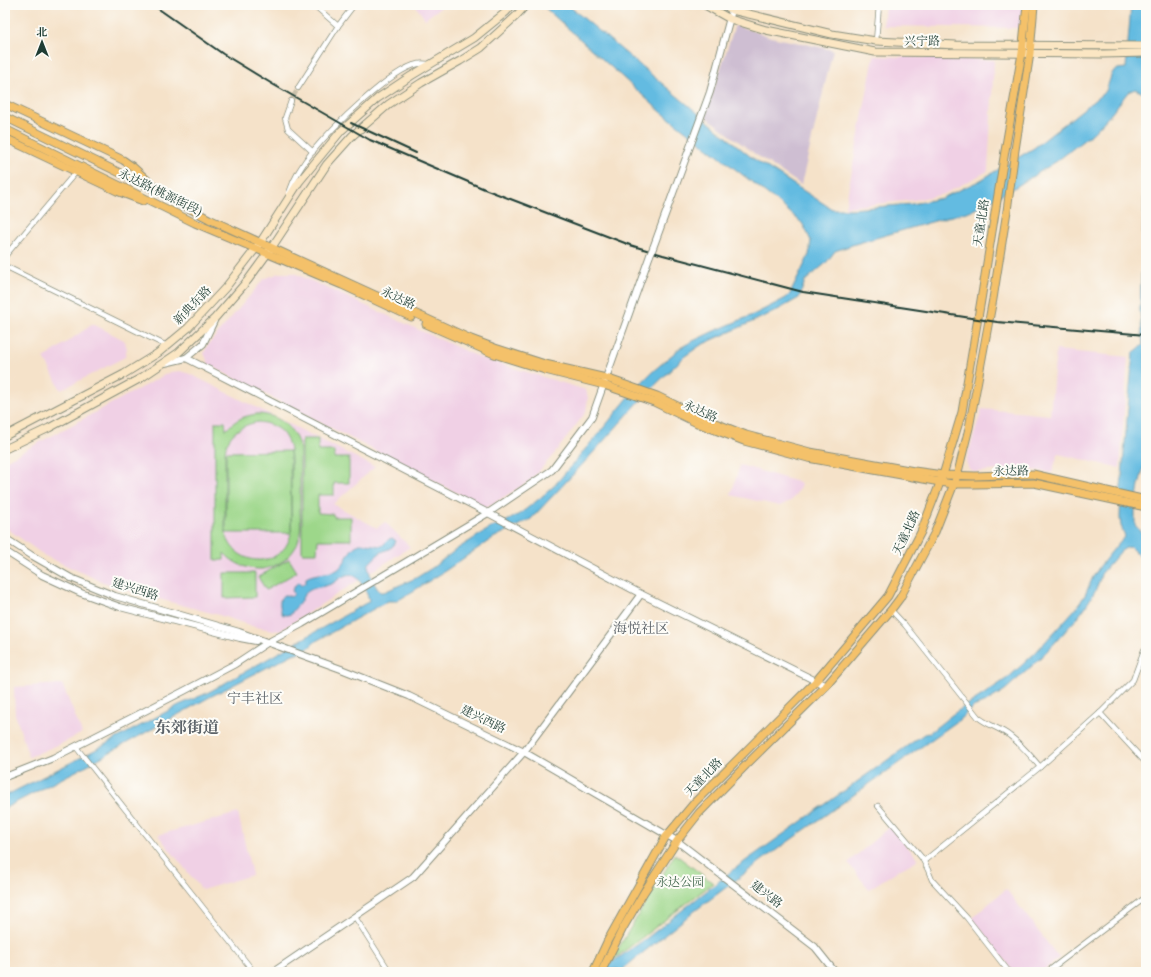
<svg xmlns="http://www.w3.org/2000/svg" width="1151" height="977" font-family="Vollkorn,'Noto Serif SC',serif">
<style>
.built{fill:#f0d0e5}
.industrial{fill:#cebed2}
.green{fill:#9dd78a;stroke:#5e8a5f;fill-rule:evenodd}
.water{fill:#64bbe1;stroke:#427c8a}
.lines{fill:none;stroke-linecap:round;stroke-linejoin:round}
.minor-tunnel{stroke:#cac1ab;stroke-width:4.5;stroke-dasharray:4.5 2;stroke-linecap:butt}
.minor-casing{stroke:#8a907e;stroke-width:6}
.tertiary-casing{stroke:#8a907e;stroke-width:8}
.secondary-casing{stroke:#8a907e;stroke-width:9}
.primary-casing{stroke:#8a907e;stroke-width:9}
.minor{stroke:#fff;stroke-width:4.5}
.tertiary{stroke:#fff;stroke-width:6}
.secondary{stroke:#fbe6c3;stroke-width:7}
.primary{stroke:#f4c16a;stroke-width:7}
.rail{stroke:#1f3d34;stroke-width:2}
.tertiary-bridge-casing{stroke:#8a907e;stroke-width:8;stroke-linecap:butt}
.tertiary-bridge{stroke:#fff;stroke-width:6}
.labels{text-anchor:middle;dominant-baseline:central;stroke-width:4;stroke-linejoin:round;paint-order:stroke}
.street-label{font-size:12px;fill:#1f3d34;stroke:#fdfcf7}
.park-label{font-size:12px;fill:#3e644a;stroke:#fdfcf7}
.quarter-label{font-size:14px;fill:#5c6369;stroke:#fdfcf7}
.district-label{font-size:16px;font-weight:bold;fill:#5c6369;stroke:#fdfcf7}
</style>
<rect width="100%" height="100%" fill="#fdfcf7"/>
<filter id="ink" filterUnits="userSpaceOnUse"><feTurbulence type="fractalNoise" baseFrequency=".025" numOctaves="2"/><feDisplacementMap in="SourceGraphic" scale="8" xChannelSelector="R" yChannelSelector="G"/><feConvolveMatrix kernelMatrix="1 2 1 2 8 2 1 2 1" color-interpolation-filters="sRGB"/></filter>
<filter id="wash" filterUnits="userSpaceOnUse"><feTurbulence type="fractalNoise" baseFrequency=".012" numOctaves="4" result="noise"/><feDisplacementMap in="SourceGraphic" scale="16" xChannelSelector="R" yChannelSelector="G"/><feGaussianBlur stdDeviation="0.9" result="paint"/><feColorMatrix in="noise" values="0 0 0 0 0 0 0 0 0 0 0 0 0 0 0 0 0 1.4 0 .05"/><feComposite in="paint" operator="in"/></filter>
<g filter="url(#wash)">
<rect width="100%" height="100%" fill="#f5e2c9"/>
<g class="built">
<polygon points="415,5 444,5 425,19"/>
<polygon points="885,5 1023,5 1021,28 883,26"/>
<polygon points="874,56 994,60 988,171 944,194 914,200 845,207"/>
<polygon points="279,273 294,273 481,358 586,390 588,398 586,412 555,453 531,480 486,508 209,365 204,353 207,346 264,279"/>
<polygon points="93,324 124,340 127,348 125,357 61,390 44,358"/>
<polygon points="1056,350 1128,357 1120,468 1058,454 1052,473 1042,471 1019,469 975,472 969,469 966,461 982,409 1050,415"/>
<polygon points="180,371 190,374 375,467 333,504 377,528 385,522 410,547 280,631 255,627 219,615 114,587 45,556 5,527 5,461 170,372"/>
<polygon points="740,465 801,483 799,489 792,500 780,506 731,495"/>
<polygon points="62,684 82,733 67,741 29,757 15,714 14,687"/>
<polygon points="238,813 252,875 202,890 158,835"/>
<polygon points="890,826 917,858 916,861 897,871 869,889 848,863"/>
<polygon points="1006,889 1059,958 1041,972 1014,972 972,918"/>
</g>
<polygon class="industrial" points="735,25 771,37 833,50 801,185 755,154 705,116"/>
<g class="green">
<path d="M257 414C279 414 295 428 300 449 300 469 300 489 300 508 300 519 302 531 298 542 293 556 278 567 263 569 248 570 234 564 224 553V560H215V422H225L226 430C235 420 243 416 257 414ZM259 422C297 427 291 461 291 488 291 503 292 517 291 532L290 451 226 452V533H291C284 570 232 569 225 530V453C226 435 242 424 259 422Z"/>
<polygon points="302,439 318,439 318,451 334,451 334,458 349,458 349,483 334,483 334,495 318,495 318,513 333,514 334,517 351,517 351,540 318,540 317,553 302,553"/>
<polygon points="289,559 297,572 266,590 258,577"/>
<polygon points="224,573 255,573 255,597 224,598"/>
<polygon points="675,854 713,883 610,962"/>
</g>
<g class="water">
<path d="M542 5H568L665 86 751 157 832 209H852L912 204 942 198 979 181 1034 148 1106 91 1112 73 1118 69 1126 68 1131 5H1146V100L1143 93 1135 89 1128 92 1111 114 1094 132 1057 161 1014 188 973 210 855 244 835 251 826 263 805 281 799 298 774 312 701 345 685 356 647 393 581 466 531 519 493 538 442 573 397 601H388L316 641 306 650 293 654 208 698 78 770 5 808V796L78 759 179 705 205 694 218 687 368 602 369 600C368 594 364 589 361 583 355 573 349 572 339 579 336 581 334 583 331 584 322 588 312 586 305 594 302 597 301 601 299 604 296 608 293 609 291 614L287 615H283C280 611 277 596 285 595 287 595 289 596 291 597L294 594 292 590 298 582 300 583V585H302L306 582V578C314 573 328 574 337 570 347 564 348 547 360 544 367 543 374 546 382 546L389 539 392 538 396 541C393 549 387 549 380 553 376 556 371 561 368 565 369 574 374 585 380 592H384L416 578 432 568 457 549 492 527 500 525 521 513 539 499 554 486 605 426 637 387 651 373 680 348 691 342 714 331 755 314 786 298 790 294 809 255 811 241 806 230 802 223 779 203 660 111Z"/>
<polygon points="1146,142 1146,459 1139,485 1135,510 1135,525 1146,538 1146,563 1130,547 1126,548 1121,551 1101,574 1100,579 1095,591 1086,606 1078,617 1050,648 1032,666 1005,690 986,702 973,707 959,720 768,856 692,913 624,968 623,972 619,972 618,969 613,969 609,972 598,972 647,938 733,870 924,734 929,733 953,714 984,694 1009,677 1035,653 1078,606 1085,595 1093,577 1100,566 1117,545 1125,536 1121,526 1120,518 1121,487 1133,353 1143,345 1140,311"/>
</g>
</g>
<g filter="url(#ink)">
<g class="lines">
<polyline class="minor-tunnel" points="291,101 298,88"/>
<g class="minor-casing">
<g id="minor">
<polyline points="314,5 338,26"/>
<polyline points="876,41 879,5"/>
<polyline points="298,88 338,26 354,5"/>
<polyline points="291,101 285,118 288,129 313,152"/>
<path d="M289 193C294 178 303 163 313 151 331 129 391 69 418 64 422 63 426 64 430 64"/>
<polyline points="5,256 76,172"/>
<polyline points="5,266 167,346"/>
<path d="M891 610 905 625 978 717C987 725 1000 728 1010 736 1022 745 1031 756 1040 767"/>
<polyline points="1100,713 1146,763"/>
<polyline points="76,747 254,972"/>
<polyline points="878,806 922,858 928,870 932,880 967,918 1009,972"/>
<polyline points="924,861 1040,767 1100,713 1133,680 1144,650 1146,648"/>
<polyline points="355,917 390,972"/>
<polyline points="1047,972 1146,897"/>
</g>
</g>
<g class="tertiary-casing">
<g id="tertiary">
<polyline points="653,248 710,92 732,10"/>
<polyline points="186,358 488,513 641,594 826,686"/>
<polyline points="165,363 186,358 203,344 214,321"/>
<polyline points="5,538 31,555 71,578 115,596 239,632 341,669 409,696 524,752 677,841 815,947 835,972"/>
<polyline points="5,551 42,575 81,593 120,607 240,638 256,641"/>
<polyline points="5,777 53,758 184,691 235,664 267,643 302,624 488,513 552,470 592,417 650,255"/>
<polyline points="273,972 413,877 523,753 641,594"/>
</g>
</g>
<g class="secondary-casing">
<g id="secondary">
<polyline points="705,5 730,19 766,30 875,52 1103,54 1146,53"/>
<polyline points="724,5 732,10 832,34 876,41 956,45 1146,46"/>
<polyline points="5,436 124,374 158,353 188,328 226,287 260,243 299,182 341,131 378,98 411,76 474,38 506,12 512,5"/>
<polyline points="5,449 49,428 141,378 178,353 215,318 248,280 272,247 327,164 352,136 389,104 421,83 460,61 481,48 515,17 526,5"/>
</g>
</g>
<g class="primary-casing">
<g id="primary">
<polyline points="5,104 123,160 133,167 156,188"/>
<polyline points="5,117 153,189 209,219 471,339 495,348 545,364 606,378 657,396 700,417 746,435 810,452 914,471 943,475 975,476 1033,474 1146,500"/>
<polyline points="5,129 195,223 342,285 411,317"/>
<polyline points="5,138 117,191 143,201"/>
<polyline points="426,324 494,354 545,370 604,385 654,402 697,423 744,441 808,458 940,482 953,484 974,484 1034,483 1146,507"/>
<polyline points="593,972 608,940 665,838 695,802 816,681 888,596 921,532 943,475 962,412 981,300 1005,151 1022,53 1027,5"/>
<polyline points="601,972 623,928 644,892 677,841 699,813 748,763 826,686 891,610 900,598 935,532 957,476 969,428 993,299 1007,211 1015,150 1030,53 1034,5"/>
</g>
</g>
<use href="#minor" class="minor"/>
<use href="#tertiary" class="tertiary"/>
<use href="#secondary" class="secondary"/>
<use href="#primary" class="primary"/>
<g class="rail">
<polyline points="153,5 223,54 274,85 370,140 487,190 630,245 663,255 803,292 997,322 1146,335"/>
<polyline points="351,123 416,153"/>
</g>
<g class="tertiary-bridge-casing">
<polyline id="tertiary-bridge" points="650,255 653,248"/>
</g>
<use href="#tertiary-bridge" class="tertiary-bridge"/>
</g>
</g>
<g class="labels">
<g class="street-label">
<text x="922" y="42">兴宁路</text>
<text transform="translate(160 193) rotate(26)">永达路(桃源街段)</text>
<text transform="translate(982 223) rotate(-81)">天童北路</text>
<text transform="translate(398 299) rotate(25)">永达路</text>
<text transform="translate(193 306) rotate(-46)">新典东路</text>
<text transform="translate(700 412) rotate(24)">永达路</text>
<text transform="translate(1011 472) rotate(-1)">永达路</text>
<text transform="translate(907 533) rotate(-65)">天童北路</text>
<text transform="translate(135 590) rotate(17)">建兴西路</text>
<text transform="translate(483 720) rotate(26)">建兴西路</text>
<text transform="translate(704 778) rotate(-46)">天童北路</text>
<text transform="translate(766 895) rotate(38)">建兴路</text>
</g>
<g class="park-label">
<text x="680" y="883">永达公园</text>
</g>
<g class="quarter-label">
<text x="641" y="629">海悦社区</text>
<text x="255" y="699">宁丰社区</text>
</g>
<g class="district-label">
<text x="187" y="729">东郊街道</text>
</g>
</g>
<rect width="1151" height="977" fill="none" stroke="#fdfcf7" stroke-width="20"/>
<g transform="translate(42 42)" stroke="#fdfcf7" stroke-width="3" paint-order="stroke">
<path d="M0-3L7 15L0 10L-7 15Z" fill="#1f3d34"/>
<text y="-6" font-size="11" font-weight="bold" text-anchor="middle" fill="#1f3d34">北</text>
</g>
</svg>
